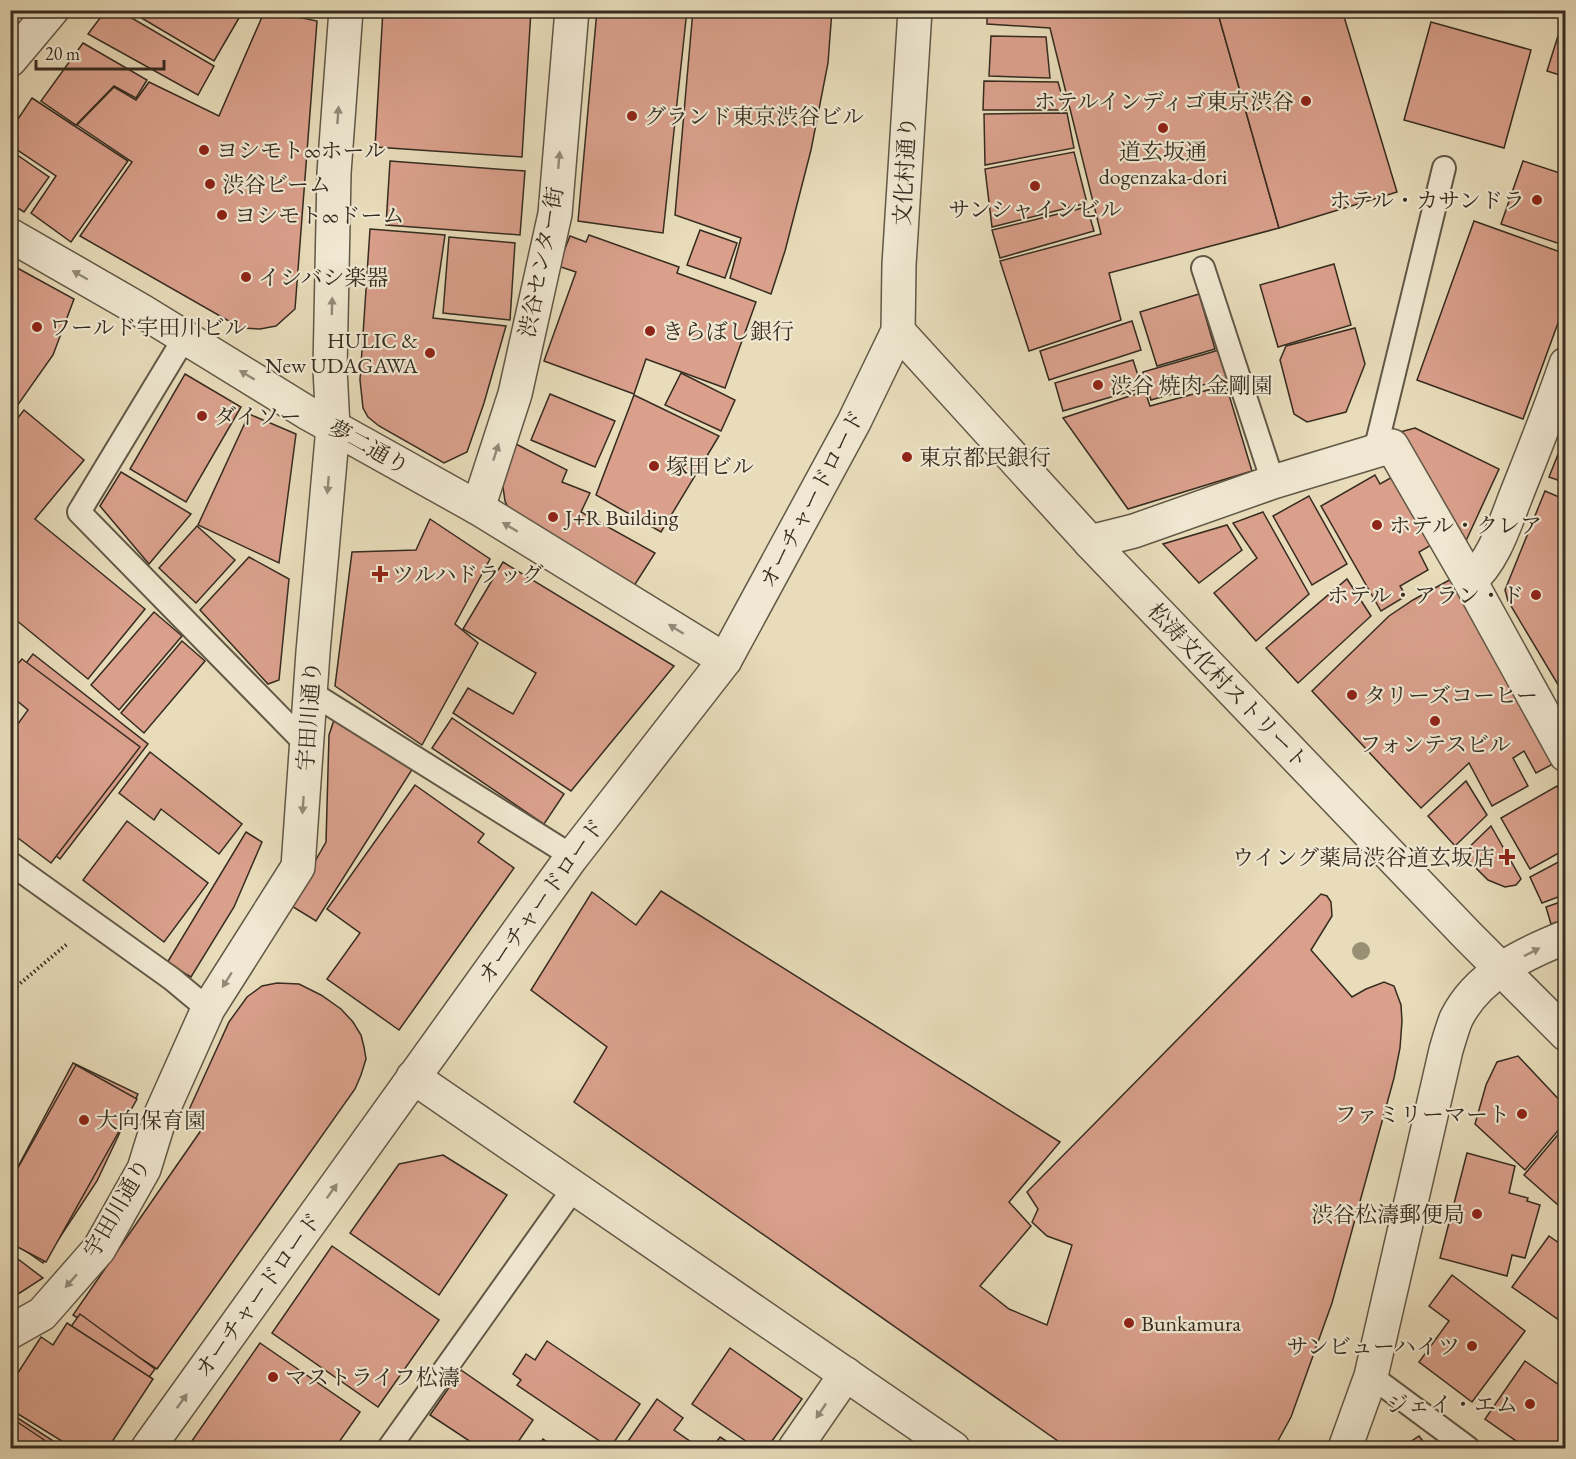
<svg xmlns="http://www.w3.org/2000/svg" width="1576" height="1459" font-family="'EB Garamond','Noto Serif JP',serif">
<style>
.building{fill:#daa08c;stroke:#362c20;stroke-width:1.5}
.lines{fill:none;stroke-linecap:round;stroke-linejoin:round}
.service-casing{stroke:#625846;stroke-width:26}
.minor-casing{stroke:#625846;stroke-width:36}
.tertiary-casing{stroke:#625846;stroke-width:36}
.path{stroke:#362c20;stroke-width:4;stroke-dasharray:1.5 3;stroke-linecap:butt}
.service{stroke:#f0e8d2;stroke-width:22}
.minor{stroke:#f0e8d2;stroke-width:33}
.tertiary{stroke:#f0e8d2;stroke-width:33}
.tree{fill:#989075}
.oneway{fill:#938a79}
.poi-dot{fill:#8f2418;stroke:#f0e8d2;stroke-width:2}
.labels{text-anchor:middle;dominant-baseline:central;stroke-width:4.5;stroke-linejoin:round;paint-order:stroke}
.poi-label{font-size:22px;fill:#362c20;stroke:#f0e8d2;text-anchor:start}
.street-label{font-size:22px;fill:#362c20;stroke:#f0e8d2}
</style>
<rect width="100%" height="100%" fill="#e8dcba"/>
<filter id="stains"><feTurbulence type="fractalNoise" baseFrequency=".00333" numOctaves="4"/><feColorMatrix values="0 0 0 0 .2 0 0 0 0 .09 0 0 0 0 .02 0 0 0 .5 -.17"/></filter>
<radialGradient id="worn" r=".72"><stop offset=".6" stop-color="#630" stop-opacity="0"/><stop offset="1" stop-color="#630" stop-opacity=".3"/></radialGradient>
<g class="building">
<polygon points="106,10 118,10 214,66 198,95 88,34"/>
<polygon points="128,10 242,10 243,11 214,61"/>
<polygon points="265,10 317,21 295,309 276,326 260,329 241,328 80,236 132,162 77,125 114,87 136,100 149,82 219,116"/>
<polygon points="383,10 531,10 522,157 375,147"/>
<polygon points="597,10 687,10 663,233 578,221"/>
<polygon points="693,10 832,10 828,63 811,150 785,251 771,294 730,278 741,238 675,215"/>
<polygon points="987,10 1217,10 1279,228 1109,273 1121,320 1029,351 1000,261 1101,234 1050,28 987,24"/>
<polygon points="1217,10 1342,10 1397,192 1279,228"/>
<polygon points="1431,22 1531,50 1504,148 1404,120"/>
<polygon points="991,36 1046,37 1050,78 989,76"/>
<polygon points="1558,36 1566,38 1566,77 1547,71"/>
<polygon points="83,43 147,80 136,98 114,86 76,125 41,101"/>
<polygon points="984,81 1058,82 1066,110 983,110"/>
<polygon points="32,98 128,161 71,242 31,213 56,176 10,145 10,131"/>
<polygon points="1067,113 1074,148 985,165 984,114"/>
<polygon points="10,150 49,177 24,212 10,203"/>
<polygon points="1074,152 1087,203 992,227 985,169"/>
<polygon points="390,161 525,171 520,235 386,225"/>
<polygon points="1523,161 1566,175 1566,246 1501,224"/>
<polygon points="1087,207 1094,231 1000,258 992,230"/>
<polygon points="1474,221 1566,254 1566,301 1523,419 1417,380"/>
<polygon points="370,229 445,235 433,318 506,326 484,403 467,452 444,463 379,426 368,417 363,408 360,380"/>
<polygon points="700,230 737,243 725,278 687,265"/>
<polygon points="589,235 679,267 677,273 756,302 725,388 646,359 634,394 544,361 576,272 558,266 570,236 586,242"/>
<polygon points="449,237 515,243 510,320 443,313"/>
<polygon points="10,264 74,299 53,355 10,416"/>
<polygon points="1334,264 1351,325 1278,347 1260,285"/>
<polygon points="1199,294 1215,349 1157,366 1140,312"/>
<polygon points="1132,321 1141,350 1049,380 1040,351"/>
<polygon points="1355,328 1365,364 1346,412 1307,422 1294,414 1280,360 1286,346"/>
<polygon points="1219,350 1227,378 1151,400 1143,372"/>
<polygon points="1133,360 1142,388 1063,411 1055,383"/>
<polygon points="681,373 735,400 721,431 665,405"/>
<polygon points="185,374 241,407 186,502 130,469"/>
<polygon points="1226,385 1252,471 1128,509 1063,418 1145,391 1150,406"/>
<polygon points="550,394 615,421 595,467 531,440"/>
<polygon points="634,395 719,436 661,532 596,495"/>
<polygon points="24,410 84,460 35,519 145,609 88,679 10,615 10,428"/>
<polygon points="249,414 296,434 279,563 198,525"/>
<polygon points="1415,428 1499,469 1465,543 1400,432"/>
<polygon points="1566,434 1566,483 1549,477"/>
<polygon points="512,442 567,470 562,482 590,493 581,512 655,553 632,589 510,512 505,501 502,480"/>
<polygon points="121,472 191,514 149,564 100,506"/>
<polygon points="1375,475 1380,484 1394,476 1433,544 1419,552 1428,570 1400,586 1406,596 1381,611 1321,506"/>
<polygon points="1545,491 1566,500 1566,698 1508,601 1505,590"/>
<polygon points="1309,496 1347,564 1312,585 1273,516"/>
<polygon points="1263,512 1309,594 1256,641 1214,593 1257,558 1233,523"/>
<polygon points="430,519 490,559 455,624 478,643 422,745 335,686 352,552 416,550"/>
<polygon points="1227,525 1242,550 1199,583 1163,544"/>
<polygon points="197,526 235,560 196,603 159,568"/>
<polygon points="249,557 289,579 279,680 268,684 200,610"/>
<polygon points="503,562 674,666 571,791 453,713 468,688 513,714 536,673 463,629"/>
<polygon points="1453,578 1553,764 1536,773 1524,751 1513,758 1528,786 1492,806 1469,763 1421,808 1312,691 1389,616 1413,600"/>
<polygon points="1347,579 1371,616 1298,683 1266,648"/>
<polygon points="154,612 182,636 119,710 91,685"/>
<polygon points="182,641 205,661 144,733 121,713"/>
<polygon points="33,654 148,744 60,859 10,820 10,743 41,703 12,681"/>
<polygon points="22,659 140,747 51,863 10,832 10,735 28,710 10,695 10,673"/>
<polygon points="335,717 413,768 316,921 290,905 326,842 329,735"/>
<polygon points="452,718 564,794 544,824 432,748"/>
<polygon points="150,752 242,824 219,854 161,809 154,820 119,793"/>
<polygon points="1466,781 1487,815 1455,846 1428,816"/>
<polygon points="415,785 484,834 478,842 514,868 399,1030 327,979 360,933 327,909"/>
<polygon points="1557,786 1566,801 1566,849 1530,869 1501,818"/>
<polygon points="127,821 208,883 164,942 83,880"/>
<polygon points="1491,826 1521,879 1516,885 1505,887 1488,880 1462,854"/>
<polygon points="246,832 262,842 234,907 191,977 167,963"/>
<polygon points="1566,858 1566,894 1542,903 1530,877"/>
<polygon points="661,891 1060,1142 1009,1202 1031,1226 980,1286 1009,1309 1047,1325 1072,1245 1047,1236 1032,1222 1038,1209 1027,1192 1321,894 1327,896 1331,902 1332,916 1311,950 1352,997 1366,989 1384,982 1394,986 1401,1005 1402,1021 1400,1048 1394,1078 1332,1303 1291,1417 1274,1448 1068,1448 574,1102 607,1047 531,990 592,892 636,925"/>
<polygon points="1566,900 1566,919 1551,924 1546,907"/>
<polygon points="277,983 299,984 321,995 341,1009 353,1022 361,1035 364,1047 366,1059 361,1075 355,1089 157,1369 73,1315 204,1126 188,1112 229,1022 247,997 262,986"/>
<polygon points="1518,1056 1566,1107 1566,1121 1525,1170 1475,1124 1486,1085 1497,1062"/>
<polygon points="73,1063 138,1094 97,1181 43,1263 10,1240 10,1182"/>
<polygon points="76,1065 137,1099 46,1262 10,1243 10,1182"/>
<polygon points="1566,1125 1566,1196 1558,1205 1524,1175"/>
<polygon points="1467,1153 1515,1166 1509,1193 1528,1198 1527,1201 1540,1205 1525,1258 1512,1255 1507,1276 1440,1258"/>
<polygon points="443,1155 507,1195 439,1295 350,1233 399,1164"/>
<polygon points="1549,1236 1566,1248 1566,1325 1512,1287"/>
<polygon points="332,1246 439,1320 378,1407 272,1333"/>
<polygon points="10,1253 43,1278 15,1296 10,1292"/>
<polygon points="1452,1275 1525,1331 1472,1402 1419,1362 1449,1321 1429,1306"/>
<polygon points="80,1314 155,1369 98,1448 84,1448 18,1400"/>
<polygon points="67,1323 153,1379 108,1448 73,1448 10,1409 10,1385 41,1337 53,1345"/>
<polygon points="547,1341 640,1404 610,1448 517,1385 521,1380 513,1374 526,1354 535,1360"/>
<polygon points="260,1343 360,1412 335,1448 187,1448"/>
<polygon points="730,1348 802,1399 767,1448 756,1448 692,1404"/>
<polygon points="1525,1361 1566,1390 1566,1448 1526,1448 1485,1419"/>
<polygon points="461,1370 533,1420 514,1448 480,1448 430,1415"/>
<polygon points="657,1399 683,1418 674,1430 700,1448 626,1448 624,1447"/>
<polygon points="10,1413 64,1448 10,1448"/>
<polygon points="10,1417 56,1448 10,1448"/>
<polygon points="1419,1436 1428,1448 1401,1448"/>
<polygon points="720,1437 737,1448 712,1448"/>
<polygon points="543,1439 556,1448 559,1445 564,1448 537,1448"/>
</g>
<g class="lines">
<g class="service-casing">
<g id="service">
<polyline points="1203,268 1273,482"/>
<polyline points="185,337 79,512 307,745"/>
<polyline points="1375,451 1444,168"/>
<polyline points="310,692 572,856"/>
<polyline points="10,863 172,979 208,1009"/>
<polyline points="1371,1376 1468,1448"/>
<polyline points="389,1448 574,1188"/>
</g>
</g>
<g class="minor-casing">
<g id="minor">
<polyline points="10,235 142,311 306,412 478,508 725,660"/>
<polyline points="478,508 515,394 555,214 572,10"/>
<polyline points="1090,542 1134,531 1273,482 1392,446 1470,581 1566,755"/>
<path d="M1470 581C1495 559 1505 523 1517 493 1534 450 1551 408 1566 364"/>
<polyline points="413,1077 953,1448"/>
<polyline points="10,1332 42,1314 99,1249 144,1169 161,1114 208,1009 298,867 313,652 333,427 330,369 334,173 346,10"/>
<polyline points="795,1448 846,1374"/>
<path d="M1345 1448 1371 1376 1446 1050C1449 1040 1452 1029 1456 1019 1477 976 1523 954 1566 937"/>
</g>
</g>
<g class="tertiary-casing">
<g id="tertiary">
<polyline points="10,60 52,10"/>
<polyline points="898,331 1090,542 1468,936 1566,1034"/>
<polyline points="148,1448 571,858 725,660 854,422 898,331 899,265 915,10"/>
</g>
</g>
<polyline class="path" points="10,992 67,944"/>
<use href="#service" class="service"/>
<use href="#minor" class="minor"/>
<use href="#tertiary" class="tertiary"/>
</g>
<circle class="tree" cx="1361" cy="951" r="9"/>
<defs><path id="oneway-solid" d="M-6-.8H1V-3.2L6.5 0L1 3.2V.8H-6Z" transform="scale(1.5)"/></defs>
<g class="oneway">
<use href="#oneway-solid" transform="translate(338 115) rotate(-86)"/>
<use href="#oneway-solid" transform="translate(559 160) rotate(-85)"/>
<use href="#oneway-solid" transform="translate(80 275) rotate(-150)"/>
<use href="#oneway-solid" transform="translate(332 306) rotate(-89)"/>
<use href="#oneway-solid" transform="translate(247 375) rotate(-149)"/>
<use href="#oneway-solid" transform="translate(496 452) rotate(-72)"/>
<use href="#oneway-solid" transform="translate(328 485) rotate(95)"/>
<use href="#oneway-solid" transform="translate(510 527) rotate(-149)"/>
<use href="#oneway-solid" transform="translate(676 629) rotate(-148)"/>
<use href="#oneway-solid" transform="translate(303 805) rotate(94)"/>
<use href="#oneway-solid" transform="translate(1532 952) rotate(-27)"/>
<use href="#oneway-solid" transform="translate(227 980) rotate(122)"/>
<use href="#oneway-solid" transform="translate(332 1191) rotate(-54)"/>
<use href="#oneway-solid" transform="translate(71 1281) rotate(131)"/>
<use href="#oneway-solid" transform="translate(182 1401) rotate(-54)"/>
<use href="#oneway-solid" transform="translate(821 1411) rotate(124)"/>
</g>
<g class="poi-dot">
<circle cx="1306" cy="101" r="6"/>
<circle cx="632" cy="116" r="6"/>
<circle cx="1163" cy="128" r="6"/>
<circle cx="204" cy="150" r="6"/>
<circle cx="210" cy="184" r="6"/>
<circle cx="1035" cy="186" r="6"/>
<circle cx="1537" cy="200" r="6"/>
<circle cx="222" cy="215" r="6"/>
<circle cx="246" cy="277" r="6"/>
<circle cx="37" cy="327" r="6"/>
<circle cx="650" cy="331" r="6"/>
<circle cx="430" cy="353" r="6"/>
<circle cx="1098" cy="385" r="6"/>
<circle cx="202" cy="416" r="6"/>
<circle cx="907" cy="457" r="6"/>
<circle cx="654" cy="466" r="6"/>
<circle cx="553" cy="517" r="6"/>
<circle cx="1377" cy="525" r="6"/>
<path d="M377 565h6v6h6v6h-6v6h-6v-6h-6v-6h6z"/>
<circle cx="1536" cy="595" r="6"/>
<circle cx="1352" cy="695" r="6"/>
<circle cx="1435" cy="721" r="6"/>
<path d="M1504 848h6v6h6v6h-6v6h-6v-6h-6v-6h6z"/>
<circle cx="1522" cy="1114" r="6"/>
<circle cx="84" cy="1120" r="6"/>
<circle cx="1477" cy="1214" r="6"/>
<circle cx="1129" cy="1323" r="6"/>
<circle cx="1472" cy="1346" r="6"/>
<circle cx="273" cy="1377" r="6"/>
<circle cx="1530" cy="1404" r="6"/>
</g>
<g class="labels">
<g class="poi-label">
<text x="1294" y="101" text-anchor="end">ホテルインディゴ東京渋谷</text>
<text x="644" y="116">グランド東京渋谷ビル</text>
<text x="216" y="150">ヨシモト∞ホール</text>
<text x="1163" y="151" text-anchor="middle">道玄坂通<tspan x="1163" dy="25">dogenzaka-dori</tspan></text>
<text x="222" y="184">渋谷ビーム</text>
<text x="1525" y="200" text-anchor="end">ホテル・カサンドラ</text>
<text x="1035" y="209" text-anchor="middle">サンシャインビル</text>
<text x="234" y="215">ヨシモト∞ドーム</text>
<text x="258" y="277">イシバシ楽器</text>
<text x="49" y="327">ワールド宇田川ビル</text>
<text x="662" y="331">きらぼし銀行</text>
<text x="418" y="340" text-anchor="end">HULIC &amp;<tspan x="418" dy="25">New UDAGAWA</tspan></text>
<text x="1110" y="385">渋谷 焼肉 金剛園</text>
<text x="214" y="416">ダイソー</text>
<text x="919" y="457">東京都民銀行</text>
<text x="666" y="466">塚田ビル</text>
<text x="565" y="517">J+R Building</text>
<text x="1389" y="525">ホテル・クレア</text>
<text x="392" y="574">ツルハドラッグ</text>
<text x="1524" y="595" text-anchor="end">ホテル・アラン・ド</text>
<text x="1364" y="695">タリーズコーヒー</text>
<text x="1435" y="744" text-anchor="middle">フォンテスビル</text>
<text x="1495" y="857" text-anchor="end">ウイング薬局渋谷道玄坂店</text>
<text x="1510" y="1114" text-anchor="end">ファミリーマート</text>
<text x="96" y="1120">大向保育園</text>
<text x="1465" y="1214" text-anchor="end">渋谷松濤郵便局</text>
<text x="1141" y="1323">Bunkamura</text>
<text x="1460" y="1346" text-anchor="end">サンビューハイツ</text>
<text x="285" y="1377">マストライフ松濤</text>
<text x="1518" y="1404" text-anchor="end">ジェイ・エム</text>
</g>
<g class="street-label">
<text transform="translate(905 171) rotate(-87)">文化村通り</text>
<text transform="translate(541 262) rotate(-79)">渋谷センター街</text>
<text transform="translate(369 447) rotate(29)">夢二通り</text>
<text transform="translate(812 499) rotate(-62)">オーチャードロード</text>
<text transform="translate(1228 686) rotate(46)">松涛文化村ストリート</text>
<text transform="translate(309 716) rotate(-86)">宇田川通り</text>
<text transform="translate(541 901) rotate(-54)">オーチャードロード</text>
<text transform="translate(117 1208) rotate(-60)">宇田川通り</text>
<text transform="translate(258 1295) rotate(-54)">オーチャードロード</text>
</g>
</g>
<rect width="1576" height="1459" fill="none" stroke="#e8dcba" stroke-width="36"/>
<rect x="12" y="12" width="1552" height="1435" fill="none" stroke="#362c20" stroke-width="3"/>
<rect x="18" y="18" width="1540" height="1423" fill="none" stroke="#362c20" stroke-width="1.5"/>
<path d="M36 60v9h128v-9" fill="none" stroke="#362c20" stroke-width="3"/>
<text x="45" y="60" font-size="18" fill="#362c20" stroke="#f0e8d2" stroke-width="4.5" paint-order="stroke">20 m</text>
<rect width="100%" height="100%" filter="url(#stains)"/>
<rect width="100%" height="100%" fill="url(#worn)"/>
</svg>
